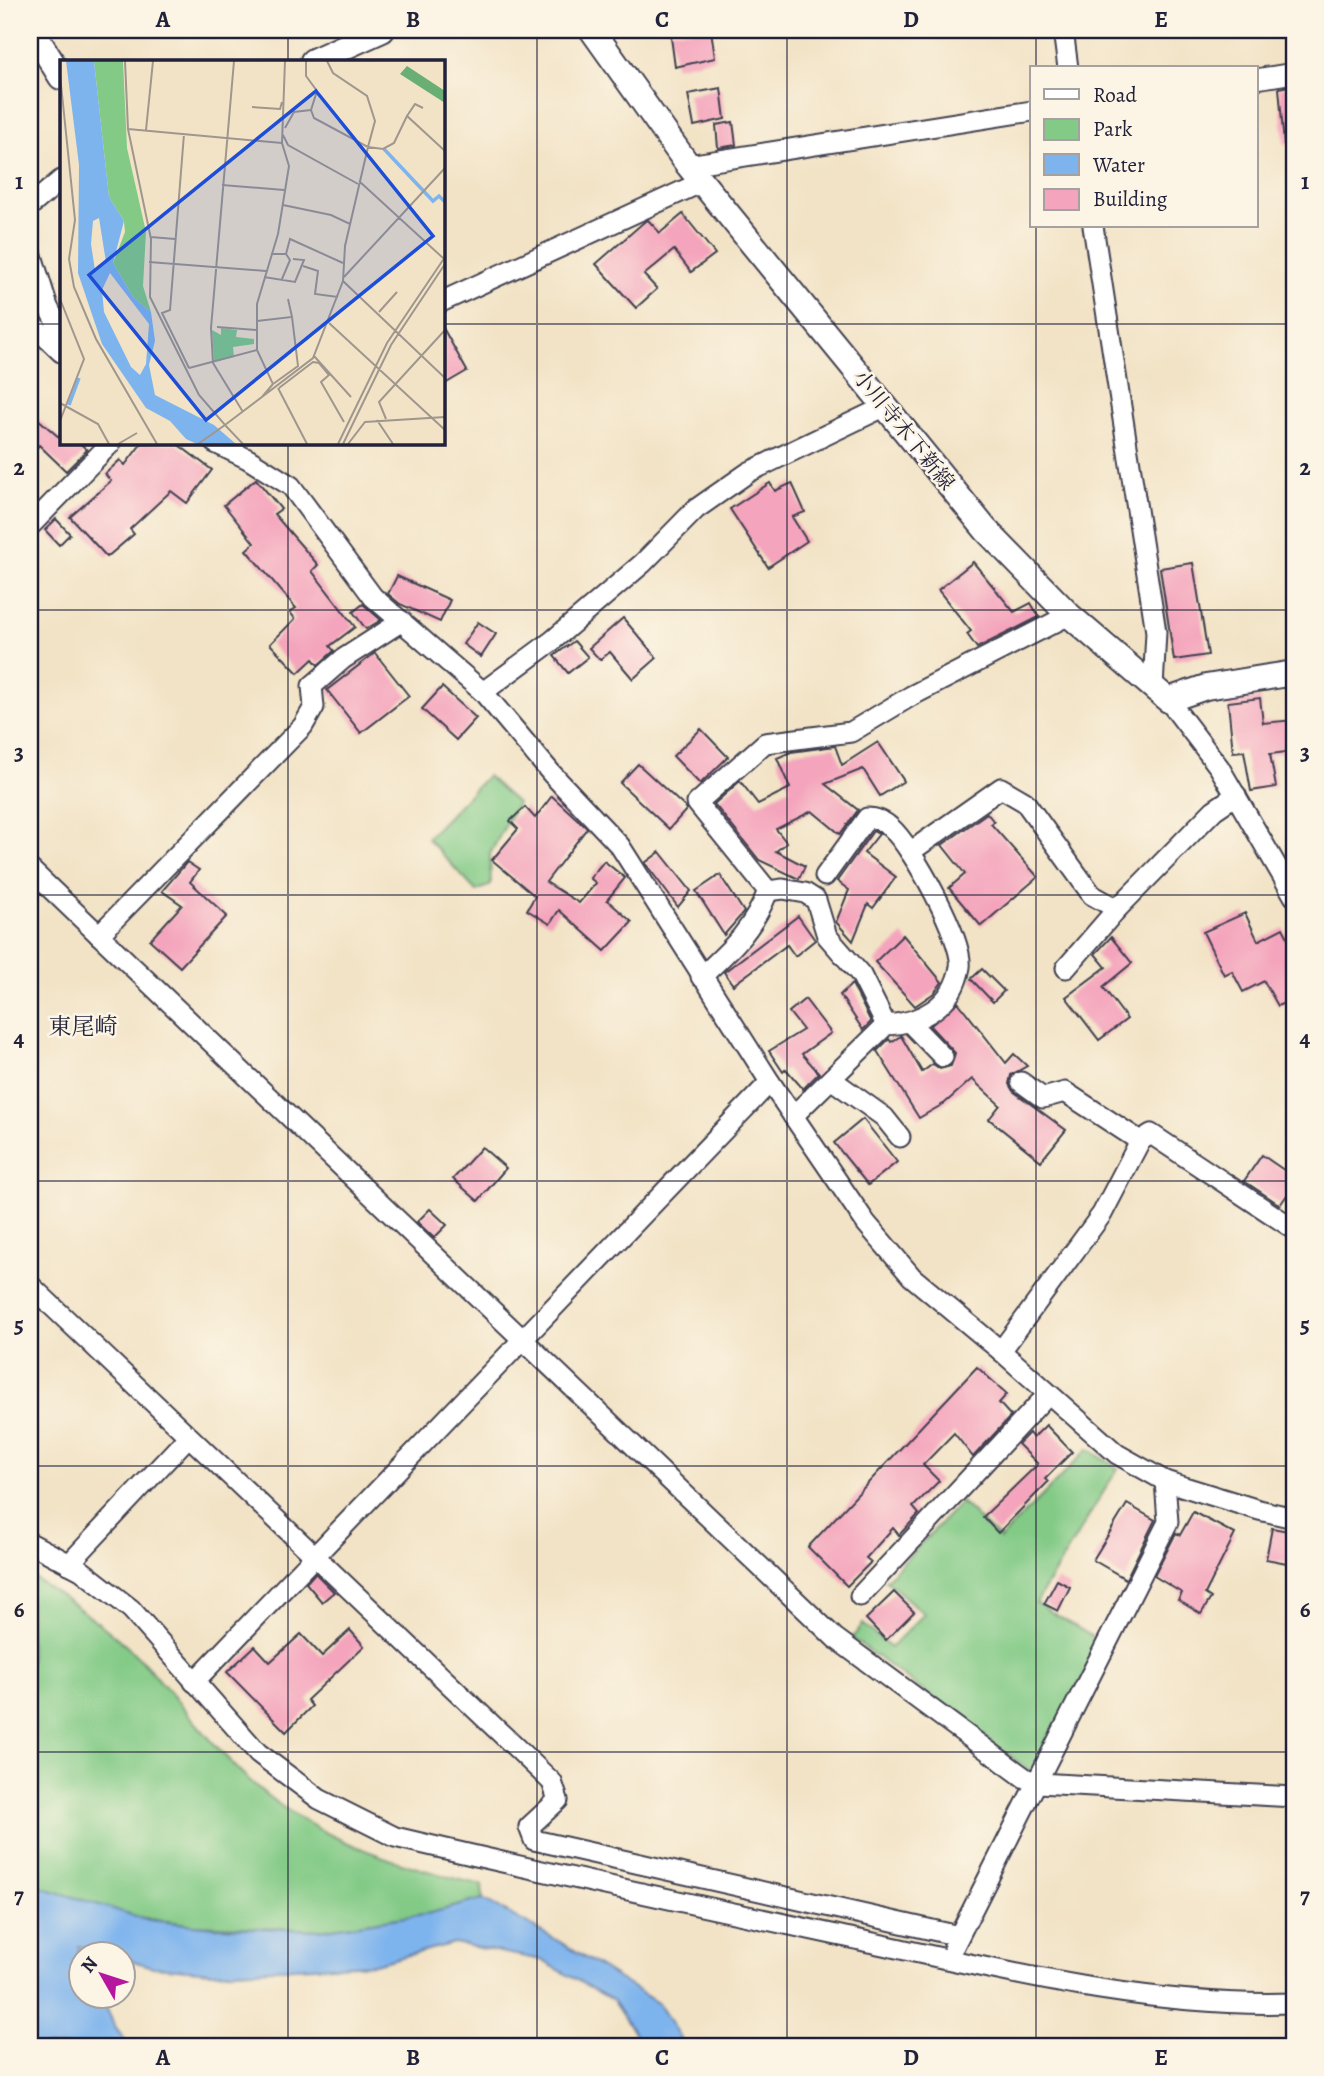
<svg xmlns="http://www.w3.org/2000/svg" width="1324" height="2076" font-family="Alegreya,'Noto Serif JP',serif">
<style>
.green{fill:#82ca86;stroke:#527660;stroke-width:2}
.water{fill:#7eb4ed;stroke:#506b94;stroke-width:2}
.building{fill:#f4a4bc}
.lines{fill:none;stroke-linecap:round;stroke-linejoin:round}
.minor-casing{stroke:#413f50;stroke-width:23}
.major-casing{stroke:#413f50;stroke-width:28}
.minor{stroke:#fff;stroke-width:19}
.major{stroke:#fff;stroke-width:24}
.grid{fill:none;stroke:#22223b;stroke-width:2;stroke-opacity:0.55}
.labels{text-anchor:middle;dominant-baseline:central;stroke-width:5;stroke-linejoin:round;paint-order:stroke}
.street-label{font-size:21px;fill:#22223b;stroke:#fcf5e5}
.neighbourhood-label{font-size:23px;fill:#22223b;stroke:#fcf5e5}
.inset-river{fill:none;stroke:#7eb4ed;stroke-width:3.5}
.inset-road{fill:none;stroke:#9f968e;stroke-width:2}
.view{fill:#1d4ed8;fill-opacity:0.15;stroke:#1d4ed8;stroke-width:3.5}
.inset-edge{fill:none;stroke:#22223b;stroke-width:3.5}
.neatline{fill:none;stroke:#22223b;stroke-width:2.5}
.grid-label{font-size:23px;text-anchor:middle;font-weight:bold;fill:#22223b}
</style>
<rect width="100%" height="100%" fill="#fcf5e5"/>
<filter id="ink" filterUnits="userSpaceOnUse"><feTurbulence type="fractalNoise" baseFrequency=".0143" numOctaves="2"/><feDisplacementMap in="SourceGraphic" scale="14" xChannelSelector="R" yChannelSelector="G"/><feConvolveMatrix kernelMatrix="1 2 1 2 8 2 1 2 1" color-interpolation-filters="sRGB"/></filter>
<filter id="wash" filterUnits="userSpaceOnUse"><feTurbulence type="fractalNoise" baseFrequency=".00686" numOctaves="4" result="noise"/><feDisplacementMap in="SourceGraphic" scale="28" xChannelSelector="R" yChannelSelector="G"/><feGaussianBlur stdDeviation="1.57" result="paint"/><feColorMatrix in="noise" values="0 0 0 0 0 0 0 0 0 0 0 0 0 0 0 0 0 1.4 0 .05"/><feComposite in="paint" operator="in"/></filter>
<g filter="url(#wash)">
<rect width="100%" height="100%" fill="#f2e3c6"/>
<g class="green">
<polygon points="487,776 517,803 490,854 491,885 476,891 427,838"/>
<polygon points="1088,1449 1118,1468 1036,1603 1101,1642 1036,1771 1030,1771 852,1638 863,1624 890,1648 924,1614 886,1580 961,1502 1000,1539"/>
<path d="M30 1575C69 1601 107 1626 140 1659 177 1697 208 1742 247 1778 309 1838 401 1866 482 1885L483 1899 431 1913 320 1930 194 1925 138 1917 40 1887 30 1871Z"/>
</g>
<polygon class="water" points="30,1871 40,1887 149,1920 214,1927 320,1930 431,1913 483,1899 560,1942 659,2004 685,2046 643,2046 612,2000 541,1960 454,1943 375,1964 211,1972 153,1967 123,1958 122,1954 105,1953 79,1946 80,1996 101,1996 115,2027 129,2046 30,2046"/>
<g id="blocks">
<g class="building">
<polygon points="670,30 711,30 715,58 675,67"/>
<polygon points="1294,85 1294,144 1284,144 1279,88"/>
<polygon points="721,88 725,119 694,126 688,94"/>
<polygon points="733,122 736,145 718,148 716,125"/>
<polygon points="683,214 715,254 691,272 674,250 644,275 657,289 636,308 596,264 644,222 648,220 660,233"/>
<polygon points="443,328 467,371 443,385"/>
<polygon points="30,412 61,439 61,443 80,443 87,450 66,471 39,445 30,456"/>
<polygon points="142,443 176,443 212,470 187,503 171,491 130,529 134,534 107,557 70,517 111,481 105,474 120,460 125,465"/>
<polygon points="256,479 281,509 274,514 318,565 312,571 355,627 330,646 334,651 318,665 313,659 298,673 270,644 295,619 290,612 296,608 246,550 254,543 224,505"/>
<polygon points="770,483 775,491 792,483 805,512 792,517 807,541 768,567 730,509"/>
<polygon points="56,519 70,534 59,545 45,530"/>
<polygon points="973,562 1014,612 1031,603 1039,617 977,648 967,634 971,631 938,590"/>
<polygon points="1193,563 1208,655 1174,660 1160,568"/>
<polygon points="397,576 450,600 440,622 400,604 388,594"/>
<polygon points="363,604 381,620 366,629 353,612"/>
<polygon points="623,618 657,658 633,679 610,652 600,660 589,648"/>
<polygon points="478,622 496,634 481,657 463,644"/>
<polygon points="574,641 588,657 568,673 554,656"/>
<polygon points="375,653 409,696 361,733 327,690"/>
<polygon points="442,687 476,718 456,740 422,709"/>
<polygon points="1260,698 1263,723 1294,720 1294,751 1270,754 1276,787 1251,791 1244,751 1233,752 1228,702"/>
<polygon points="701,729 728,757 700,784 673,756"/>
<polygon points="878,742 904,781 880,796 863,769 825,784 858,810 840,834 812,811 776,829 787,843 776,851 805,866 799,879 759,860 714,804 740,781 758,804 790,788 777,758 791,752 835,746 842,765"/>
<polygon points="638,764 687,809 669,829 620,783"/>
<polygon points="552,796 587,828 546,882 579,903 596,883 590,878 604,861 625,878 607,900 632,922 605,951 559,910 550,924 527,910 535,896 492,860 518,829 510,821 525,807 535,818"/>
<polygon points="987,813 994,822 991,824 1038,877 981,926 949,888 965,874 942,845"/>
<polygon points="873,831 879,834 864,853 896,877 873,908 868,904 853,941 836,922 849,890 837,881"/>
<polygon points="660,852 691,891 678,907 645,863"/>
<polygon points="187,862 199,870 190,882 227,916 180,967 150,940 182,905 162,891"/>
<polygon points="720,875 744,912 724,935 696,891"/>
<polygon points="1245,913 1258,941 1283,928 1294,949 1294,998 1278,1006 1264,981 1243,992 1232,971 1224,975 1203,932"/>
<polygon points="798,916 815,940 795,956 787,945 733,985 724,972"/>
<polygon points="903,935 942,982 934,993 915,1006 875,962"/>
<polygon points="1111,937 1132,963 1103,987 1127,1019 1099,1040 1066,997 1106,967 1095,954"/>
<polygon points="982,969 1004,991 993,1002 971,979"/>
<polygon points="852,984 871,1022 863,1030 840,995"/>
<polygon points="805,999 831,1033 802,1054 819,1073 803,1089 786,1069 783,1072 769,1051 803,1030 789,1012"/>
<polygon points="958,1002 1006,1063 1014,1054 1027,1066 1011,1075 1009,1084 1013,1091 1066,1130 1041,1161 989,1119 1000,1105 972,1079 945,1103 919,1118 877,1051 889,1039 891,1042 901,1036 922,1072 933,1064 940,1069 951,1066 955,1053 930,1026"/>
<polygon points="863,1119 897,1162 868,1185 834,1143"/>
<polygon points="482,1147 506,1168 478,1201 453,1179"/>
<polygon points="1262,1155 1294,1177 1294,1185 1280,1205 1244,1181"/>
<polygon points="430,1209 447,1225 434,1238 417,1222"/>
<polygon points="977,1367 1007,1394 999,1403 1011,1416 973,1457 954,1433 923,1465 939,1481 913,1507 919,1514 899,1535 893,1528 866,1558 871,1562 847,1586 808,1547"/>
<polygon points="1046,1425 1072,1452 1045,1479 1048,1482 998,1533 983,1517 1038,1464 1018,1444 1029,1433 1033,1438"/>
<polygon points="1127,1504 1155,1520 1126,1579 1093,1560"/>
<polygon points="1193,1512 1235,1534 1205,1594 1211,1598 1201,1614 1178,1600 1182,1593 1154,1576 1176,1533 1180,1535"/>
<polygon points="1272,1528 1294,1532 1292,1564 1266,1559"/>
<polygon points="315,1573 334,1592 322,1602 306,1583"/>
<polygon points="1057,1580 1070,1587 1058,1611 1044,1604"/>
<polygon points="894,1592 914,1612 886,1640 866,1619"/>
<polygon points="350,1630 364,1646 307,1700 312,1706 286,1732 227,1672 255,1646 270,1662 301,1634 322,1656"/>
</g>
</g>
</g>
<g filter="url(#ink)">
<use href="#blocks" fill-opacity="0" stroke="#413f50" stroke-width="2"/>
<g class="lines">
<g class="minor-casing">
<g id="minor">
<polyline points="1063,30 1068,68"/>
<polyline points="1256,79 1294,73"/>
<polyline points="688,165 1032,111"/>
<polyline points="30,206 61,180"/>
<polyline points="1093,226 1156,632 1153,688"/>
<polyline points="30,249 48,307 61,332"/>
<polyline points="443,301 702,182"/>
<polyline points="30,322 61,352"/>
<polyline points="215,443 248,459 291,486 373,597 483,692 552,774 620,846 770,1082 866,1223 912,1277 1001,1351 1117,1454 1165,1481 1259,1510 1294,1518"/>
<polyline points="30,526 111,443"/>
<polyline points="483,692 552,641 643,563 696,509 749,472 884,407"/>
<polyline points="1168,700 1219,767 1294,896"/>
<polyline points="910,852 1001,788 1025,802 1092,895 1117,909 1214,810 1236,795"/>
<polyline points="30,869 835,1638 1025,1778 1038,1783 1294,1797"/>
<polyline points="768,891 783,889 805,893 816,900 827,936 861,975 886,1025"/>
<polyline points="99,935 303,726 314,707 312,686 343,659 402,621"/>
<polyline points="1066,968 1117,909"/>
<path d="M701 977C731 949 753 930 768 891L697 803 765 743 851 732 911 696 1069 615"/>
<polyline points="911,1024 943,1057"/>
<polyline points="831,1079 884,1117 900,1137"/>
<path d="M793 1116 886 1025C921 1023 953 1006 960 967 964 941 912 846 891 828 884 821 877 818 867 818L825 876"/>
<polyline points="1140,1141 1151,1134 1294,1229"/>
<polyline points="30,1285 552,1782 558,1800 529,1827 534,1840 959,1936"/>
<polyline points="1001,1351 1102,1214 1140,1141 1065,1092 1043,1098 1021,1082"/>
<path d="M30 1543 81 1570 131 1609 258 1753 319 1799 395 1837C549 1874 705 1907 860 1940 1002 1971 1148 2008 1294 2003"/>
<polyline points="69,1564 188,1437"/>
<polyline points="860,1596 1048,1394"/>
<polyline points="194,1682 770,1082"/>
<polyline points="954,1946 1168,1522 1165,1481"/>
</g>
</g>
<g class="major-casing">
<g id="major">
<polyline points="32,30 61,77"/>
<polyline points="592,30 688,165 986,530 1069,615 1168,700 1206,687 1294,673"/>
<polyline points="313,61 382,30"/>
</g>
</g>
<use href="#minor" class="minor"/>
<use href="#major" class="major"/>
</g>
</g>
<path class="grid" d="M288 30V61M537 30V2046M787 30V2046M1036 30V68M1036 226V2046M30 324H61M443 324H1294M288 443V2046M30 610H1294M30 895H1294M30 1181H1294M30 1466H1294M30 1752H1294"/>
<g class="labels">
<g class="street-label">
<text transform="translate(904 430) rotate(51)">小川寺木下新線</text>
</g>
<g class="neighbourhood-label">
<text x="83" y="1026">東尾崎</text>
</g>
</g>
<g transform="translate(60 60)">
<rect width="385" height="385" fill="#f2e3c6"/>
<path d="M34 1H63L67 88 86 172 83 226 91 252 73 237 53 203 65 172 64 161 49 137ZM161 268 177 270 176 277 194 279V284L173 287 174 297 154 302 152 270 161 275Z" fill="#82ca86"/>
<path d="M347 6 385 31V43L340 14Z" fill="#69ae73"/>
<path d="M6 1H34L49 137 64 161 53 203 73 237 91 252 95 281 89 305 95 335 154 365 176 384H137L126 379 110 361 86 348 42 284 18 213 19 105ZM39 158 46 202 35 210 31 184 33 161ZM50 213 89 264 86 304 80 315 71 307 44 252 42 230Z" fill="#7eb4ed" fill-rule="evenodd"/>
<path class="inset-river" d="M324 89 373 141 379 136 385 142M9 345 19 318"/>
<path class="inset-road" d="M65 1 68 69 91 179 90 237 139 335 165 365 253 298 283 221M174 1 151 268 153 303 183 352M246 1V16L257 31 251 50 254 58 308 87 285 186 283 221 385 318M267 1 273 13 307 36 315 61 308 87 323 89 334 83 347 56 385 91M0 15 15 160 9 199 14 227 36 279 97 384M192 47 220 49 222 42M347 56 355 44 363 48M225 68 234 52 251 50M68 69 222 83M86 70 93 1M124 74 110 250 102 253 129 308M223 75 228 85 298 124M299 121 383 198M162 125 224 130M223 145 271 155 290 164M91 177 115 179M211 194H226L230 179 283 203M89 202 206 211M243 206 258 211 255 234 278 237M204 217 235 222 244 200 233 199M284 217 385 108M222 219 230 200 226 194M0 239 24 299 0 361M319 252 337 232M197 261 232 257 228 239M269 263 385 370M157 267 196 270M254 296 291 337M129 308 197 290M213 324 238 306 232 257M218 328 247 384M219 328 253 302 259 303 269 315 261 322 284 362M202 337 213 324 197 290V244L218 174 229 106 222 83 225 1M0 343 38 364 49 384M326 359 319 342 385 270M317 360 333 384M58 384 77 373M138 384 165 365 183 384M278 384 327 283 385 197M283 384 331 285 385 204M288 384 305 362 385 357"/>
<path class="view" d="M256 31 373 176 146 360 29 215Z"/>
<rect width="385" height="385" class="inset-edge"/>
</g>
<rect width="1324" height="2076" fill="none" stroke="#fcf5e5" stroke-width="77"/>
<rect x="1030" y="66" width="228" height="161" fill="#fcf5e5" stroke="#a5a1a1" stroke-width="2"/>
<rect x="1044" y="89" width="35" height="10" fill="#ffffff" stroke="#a5a1a1" stroke-width="2"/>
<text x="1093" y="102" font-size="21" fill="#22223b">Road</text>
<rect x="1044" y="119" width="35" height="21" fill="#82ca86" stroke="#a5a1a1" stroke-width="2"/>
<text x="1093" y="136" font-size="21" fill="#22223b">Park</text>
<rect x="1044" y="154" width="35" height="21" fill="#7eb4ed" stroke="#a5a1a1" stroke-width="2"/>
<text x="1093" y="172" font-size="21" fill="#22223b">Water</text>
<rect x="1044" y="189" width="35" height="21" fill="#f4a4bc" stroke="#a5a1a1" stroke-width="2"/>
<text x="1093" y="206" font-size="21" fill="#22223b">Building</text>
<g transform="translate(102 1975) rotate(309)"><circle r="33" fill="#fcf5e5" stroke="#a5a1a1" stroke-width="2"/>
<path d="M0-5L12 26L0 18L-12 26Z" fill="#b5179e"/>
<text y="-10" font-size="19" font-weight="bold" text-anchor="middle" fill="#22223b">N</text>
</g>
<rect x="38" y="38" width="1248" height="2000" class="neatline"/>
<g class="grid-label">
<text x="163" y="27">A</text>
<text x="413" y="27">B</text>
<text x="662" y="27">C</text>
<text x="911" y="27">D</text>
<text x="1161" y="27">E</text>
<text x="19" y="189">1</text>
<text x="1305" y="189">1</text>
<text x="19" y="475">2</text>
<text x="1305" y="475">2</text>
<text x="19" y="760">3</text>
<text x="1305" y="760">3</text>
<text x="19" y="1046">4</text>
<text x="1305" y="1046">4</text>
<text x="19" y="1332">5</text>
<text x="1305" y="1332">5</text>
<text x="19" y="1617">6</text>
<text x="1305" y="1617">6</text>
<text x="19" y="1903">7</text>
<text x="1305" y="1903">7</text>
<text x="163" y="2065">A</text>
<text x="413" y="2065">B</text>
<text x="662" y="2065">C</text>
<text x="911" y="2065">D</text>
<text x="1161" y="2065">E</text>
</g>
</svg>
